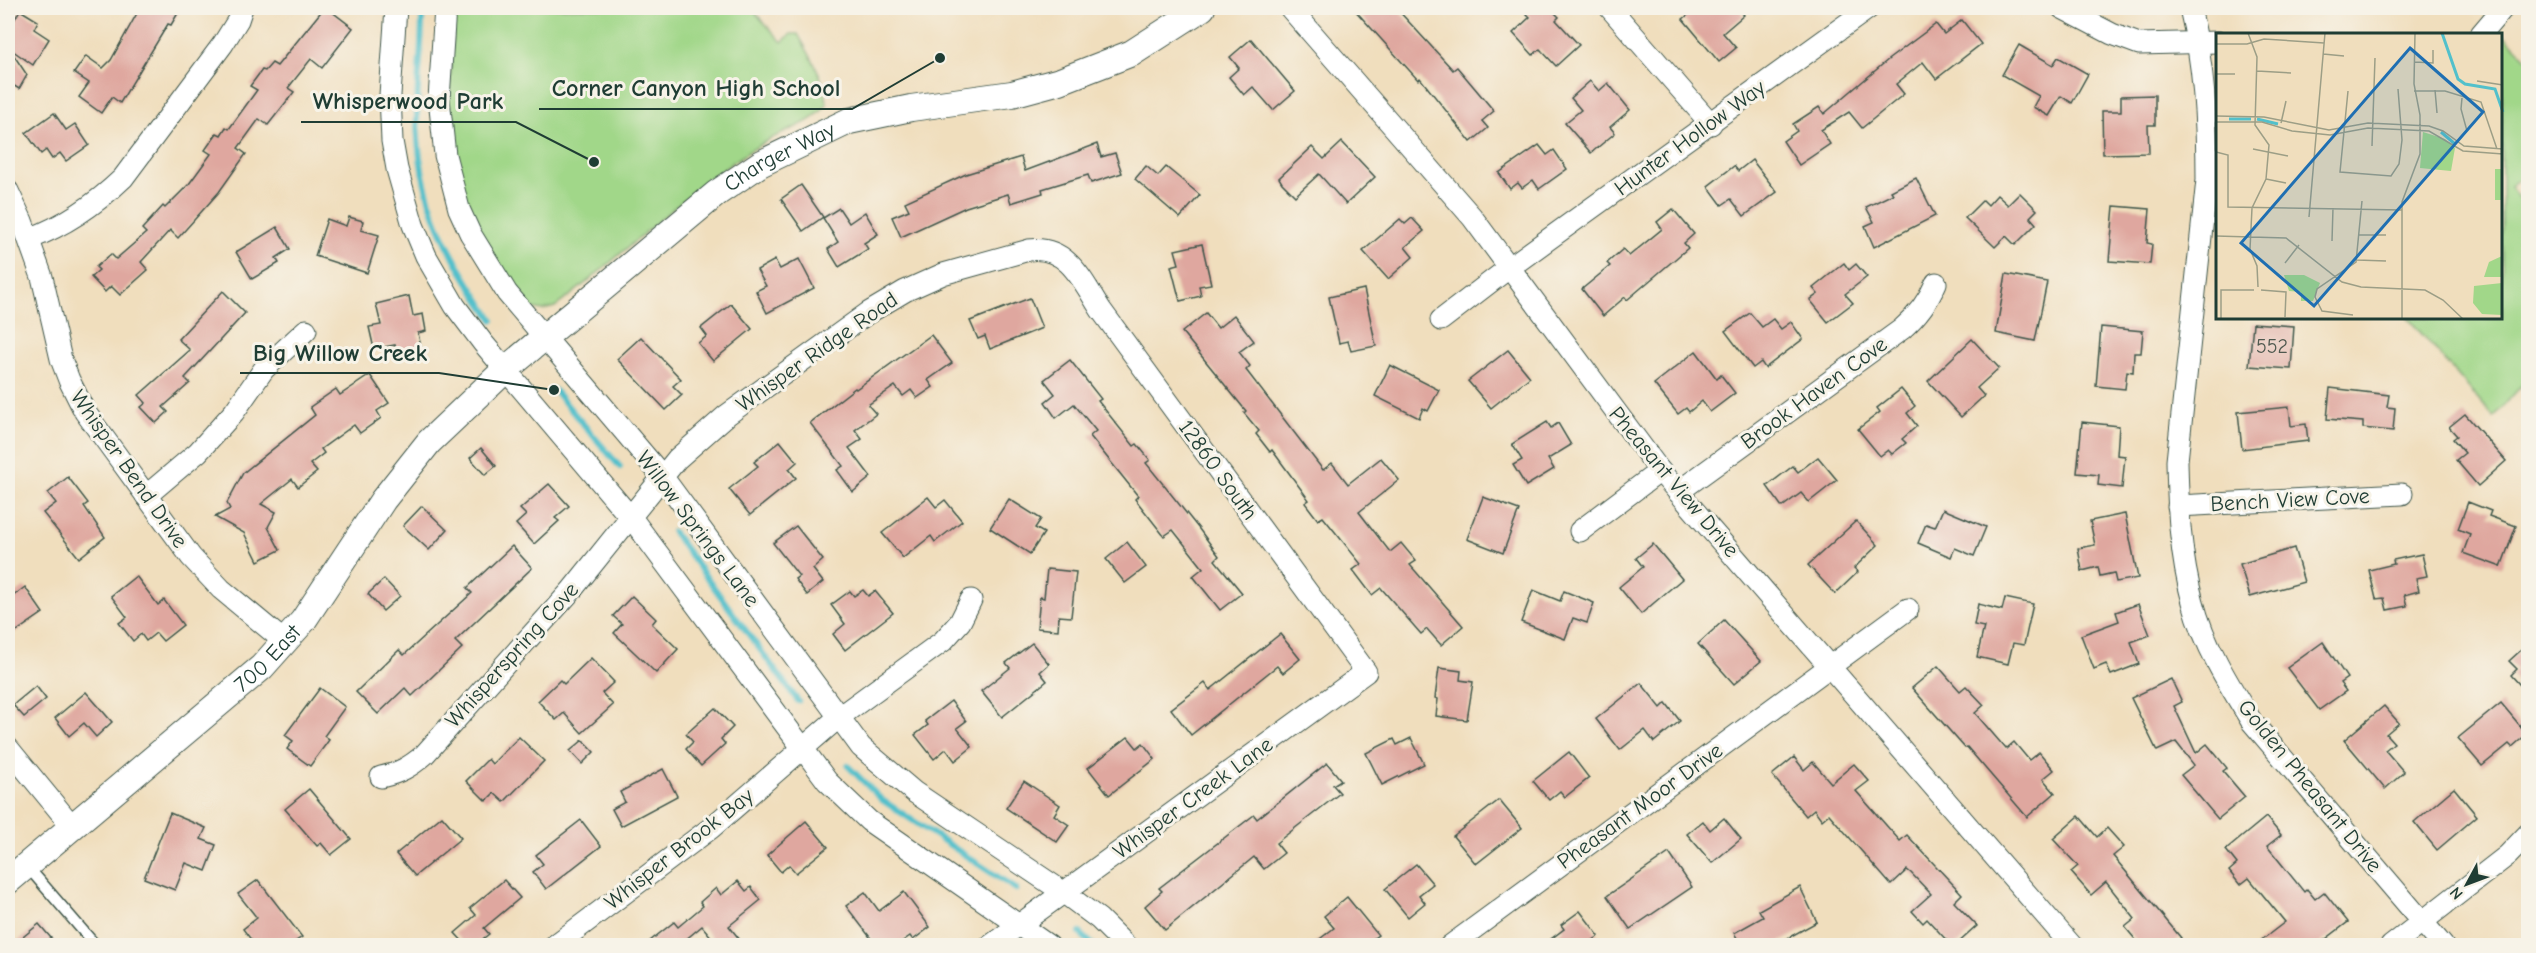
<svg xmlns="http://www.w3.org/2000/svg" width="2536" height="953" font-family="'Comic Neue',sans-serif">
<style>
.green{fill:#a1d789;stroke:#608a5e;stroke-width:1.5}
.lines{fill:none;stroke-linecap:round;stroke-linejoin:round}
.stream{stroke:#52c0cb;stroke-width:6}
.building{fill:#dfa79f}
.service-casing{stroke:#3e5549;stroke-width:13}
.minor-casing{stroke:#3e5549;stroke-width:23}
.tertiary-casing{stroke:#3e5549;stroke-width:28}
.service{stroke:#fff;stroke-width:10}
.minor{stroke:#fff;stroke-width:21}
.tertiary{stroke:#fff;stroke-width:26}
.labels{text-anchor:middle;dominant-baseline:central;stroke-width:6;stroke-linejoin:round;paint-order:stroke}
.number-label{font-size:20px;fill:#4f584f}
.street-label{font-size:22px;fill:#1f3d34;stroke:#f7f3e8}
.inset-river{fill:none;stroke:#52c0cb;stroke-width:3}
.inset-road{fill:none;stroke:#9c9e86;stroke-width:1.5}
.view{fill:#1f6fb2;fill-opacity:0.15;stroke:#1f6fb2;stroke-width:3}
.inset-edge{fill:none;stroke:#1f3d34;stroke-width:3}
.leader{fill:none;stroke:#1f3d34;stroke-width:2}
.callout-dot{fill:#1f3d34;stroke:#f7f3e8;stroke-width:2}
.callout-label{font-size:24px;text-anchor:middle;font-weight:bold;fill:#1f3d34;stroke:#f7f3e8;stroke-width:6;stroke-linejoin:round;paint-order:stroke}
</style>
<rect width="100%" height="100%" fill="#f7f3e8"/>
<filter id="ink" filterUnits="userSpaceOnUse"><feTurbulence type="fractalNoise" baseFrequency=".0167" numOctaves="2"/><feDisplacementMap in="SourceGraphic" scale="12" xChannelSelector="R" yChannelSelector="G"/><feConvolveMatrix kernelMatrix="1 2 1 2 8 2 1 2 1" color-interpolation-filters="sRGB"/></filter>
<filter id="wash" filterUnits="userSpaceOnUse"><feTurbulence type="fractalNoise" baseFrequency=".008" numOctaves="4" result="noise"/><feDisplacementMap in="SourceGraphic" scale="24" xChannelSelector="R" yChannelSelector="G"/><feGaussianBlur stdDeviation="1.35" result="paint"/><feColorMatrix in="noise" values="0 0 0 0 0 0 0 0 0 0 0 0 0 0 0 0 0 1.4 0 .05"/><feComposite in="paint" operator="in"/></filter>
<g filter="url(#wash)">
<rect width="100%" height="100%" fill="#f0debd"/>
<g class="green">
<path d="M454 8H751L782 42 791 34H798C810 56 825 78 827 104 813 124 785 130 765 142 687 187 627 254 555 307L543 310 531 308 489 254 459 182 449 103Z"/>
<polygon points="2502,33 2528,60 2528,172 2510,186 2528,212 2528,378 2494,417 2408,318 2502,318"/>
</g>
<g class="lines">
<g class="stream">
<path d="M422 8C423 43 417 78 417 113 417 199 446 251 493 320"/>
<polyline points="554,390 620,467"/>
<polyline points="673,532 798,701"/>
<polyline points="848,766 882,800 1016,889"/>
<polyline points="1080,933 1094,946"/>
</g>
</g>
<g id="blocks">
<g class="building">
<polygon points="140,8 181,8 171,25 168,24 120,103 112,97 101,113 79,97 89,83 74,73 86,56 103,68 111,60"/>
<polygon points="324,8 327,8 353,28 322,68 311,59 288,88 294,92 268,125 259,119 238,148 246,154 219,192 178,238 170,230 141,262 148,270 120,295 111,286 105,292 91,277 99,270 96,267 111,254 116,259 146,233 142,229 163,206 165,208 189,184 211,154 205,150 217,133 221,135 226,127 229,129 257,90 250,86 262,70 265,71 272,63 277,66"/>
<polygon points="1353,8 1396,8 1453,70 1457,67 1494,111 1482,121 1488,128 1471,142 1420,78 1418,80"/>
<polygon points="1521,8 1550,8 1559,17 1556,20 1579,45 1556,66 1540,49 1533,55 1513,33 1530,17"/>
<polygon points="1697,8 1738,8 1744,15 1723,33 1736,48 1719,62 1683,19"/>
<polygon points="20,10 38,21 34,29 49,39 33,65 9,48 27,75 19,89 8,82 8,31"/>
<polygon points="1962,20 1981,44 1936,79 1923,62 1896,84 1904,94 1862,128 1849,112 1821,130 1830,144 1799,165 1783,141 1797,131 1793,124 1819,107 1824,114 1889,59 1936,24 1944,34"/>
<polygon points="1251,39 1295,91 1273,110 1253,87 1244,95 1229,77 1239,68 1230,57"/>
<polygon points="2019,45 2053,65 2058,57 2088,74 2072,103 2061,96 2049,116 2033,107 2039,96 2002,75"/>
<polygon points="1590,81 1599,91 1608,83 1630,110 1610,127 1615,133 1591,153 1565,123 1581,110 1571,98"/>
<polygon points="2155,95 2155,125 2148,125 2149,153 2103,154 2102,111 2121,111 2121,96"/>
<polygon points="54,113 66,130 75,124 89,145 66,161 60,153 52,159 46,150 41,154 26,133"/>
<polygon points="1342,142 1375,177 1346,204 1319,174 1295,196 1282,183 1279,178 1312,147 1324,159"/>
<polygon points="1097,144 1101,157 1115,153 1122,173 1091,183 1088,175 1042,189 1043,193 1011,203 1008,194 966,207 901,237 892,217 909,210 905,202 966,174 1021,157 1025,171"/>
<polygon points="1539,145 1547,155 1554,150 1567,169 1539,189 1533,180 1522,188 1518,183 1510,189 1499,173"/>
<polygon points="1752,160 1777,192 1744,216 1731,199 1722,205 1708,186 1734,166 1738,171"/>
<polygon points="1146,166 1158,176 1166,167 1200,195 1180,218 1135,179"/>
<polygon points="1916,178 1935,216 1874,247 1865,226 1874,222 1866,207 1893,194 1891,191"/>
<polygon points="801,185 823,217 803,231 781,199"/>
<polygon points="2020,193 2037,210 2030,217 2036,224 2015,245 2006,236 1995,247 1965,218 1983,200 1988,205 1997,195 2008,205"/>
<polygon points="2114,206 2150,209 2147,243 2152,244 2150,264 2109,261"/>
<polygon points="839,208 849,223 865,212 878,234 864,243 868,249 839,267 828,249 838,242 823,218"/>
<polygon points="1673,209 1694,234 1684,243 1688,248 1627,300 1625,297 1603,316 1582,289 1610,266 1607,263 1623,249 1629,256 1662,229 1657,222"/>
<polygon points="349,217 363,221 361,230 379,235 367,273 315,256 327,219 346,226"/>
<polygon points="1412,218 1424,231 1405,247 1413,257 1388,279 1363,251 1400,219 1405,224"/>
<polygon points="277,227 290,249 276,258 279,263 252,279 236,252"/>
<polygon points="1202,244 1211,284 1199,286 1201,296 1180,301 1171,266 1179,264 1175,250"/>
<polygon points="799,259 814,288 767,313 756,291 766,286 757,270 775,260 780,269"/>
<polygon points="1844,263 1849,270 1856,264 1867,277 1845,294 1853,303 1828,322 1810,300 1818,294 1813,288"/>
<polygon points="2006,274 2047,282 2035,341 1996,333"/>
<polygon points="1364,289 1376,346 1351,351 1348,341 1339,343 1329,297"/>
<polygon points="223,291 245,313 185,378 190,383 163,407 168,412 156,423 141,407 146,403 139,395 190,350 178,339"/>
<polygon points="409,296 413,316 423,314 426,331 418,333 422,352 397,357 395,345 374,349 369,327 381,325 376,304"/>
<polygon points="1030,298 1042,328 990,349 985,336 978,339 970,321"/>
<polygon points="731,304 752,329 713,361 698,343 707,336 701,328"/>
<polygon points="1206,313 1218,328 1234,315 1254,341 1239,352 1250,366 1246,370 1323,470 1332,463 1348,484 1381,458 1399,480 1359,512 1390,552 1401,543 1416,561 1410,565 1463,626 1441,645 1427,629 1421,634 1381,588 1372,595 1353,570 1361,564 1323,517 1318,520 1305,503 1309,500 1272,450 1270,452 1256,434 1259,431 1244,413 1246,411 1182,332"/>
<polygon points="1750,313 1762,327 1773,319 1781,329 1791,322 1803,339 1765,368 1761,362 1753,368 1725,331"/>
<polygon points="2253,323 2294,326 2291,369 2249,366"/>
<polygon points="2101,327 2143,331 2141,353 2134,353 2133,372 2127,371 2125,389 2096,386"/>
<polygon points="931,335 952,363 928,380 933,387 917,398 911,390 903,396 895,386 868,405 876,414 855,430 862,439 849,448 871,477 853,492 837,470 843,466 810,423 855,388 856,389"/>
<polygon points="641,337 681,379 673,386 682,395 666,410 617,359"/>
<polygon points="1972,339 1999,368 1977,388 1984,396 1961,417 1928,381"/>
<polygon points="1508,350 1530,377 1491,408 1468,381"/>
<polygon points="1696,351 1717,379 1721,375 1735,393 1710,412 1702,401 1689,412 1686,408 1678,414 1654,384"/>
<polygon points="1070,360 1101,399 1098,401 1134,446 1137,444 1150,460 1146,463 1199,529 1219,556 1215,560 1242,593 1220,610 1193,576 1203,568 1173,530 1164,536 1135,499 1138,496 1090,436 1096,431 1074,404 1056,418 1045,402 1055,394 1044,380"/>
<polygon points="1390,365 1439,390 1428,411 1423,408 1419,418 1375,396"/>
<polygon points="370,375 389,403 377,411 381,418 360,433 354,425 321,449 324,453 310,464 317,472 298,487 292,479 261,504 276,512 268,527 280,550 258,561 244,533 215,517 230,509 227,503 243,473 315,415 310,407 336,389 340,395"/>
<polygon points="2330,388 2389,395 2387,407 2395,408 2393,431 2363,428 2363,422 2327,419"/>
<polygon points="1901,389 1915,406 1907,413 1917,426 1902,439 1906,443 1892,454 1888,450 1880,456 1858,429 1880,412 1877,408"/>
<polygon points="2289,407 2291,426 2306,424 2308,441 2242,449 2238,412"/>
<polygon points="2465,414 2506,461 2478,486 2456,460 2465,453 2453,439 2457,436 2449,427"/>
<polygon points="1547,422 1551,428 1558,423 1571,445 1548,459 1554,469 1526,486 1513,465 1522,460 1512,444"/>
<polygon points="2082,422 2119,426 2117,455 2125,456 2122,488 2098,485 2099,475 2077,473"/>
<polygon points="780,441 797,462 789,469 796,478 750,515 729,489 758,466 754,462"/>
<polygon points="481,448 496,466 485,475 470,458"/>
<polygon points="1818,457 1837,480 1809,502 1801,493 1782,507 1767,486 1793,466 1798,472"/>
<polygon points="68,477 88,503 84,506 105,537 79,558 43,513 56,503 48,493"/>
<polygon points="549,484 569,506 555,518 559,521 534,544 516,524 526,515 520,509"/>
<polygon points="928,497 936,507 945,500 962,521 935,542 931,536 903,558 882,533"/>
<polygon points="1483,497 1519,510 1503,553 1467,539"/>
<polygon points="1009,499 1041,519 1035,528 1044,533 1030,554 990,528"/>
<polygon points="2468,502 2491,511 2489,516 2516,526 2501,567 2463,553 2470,534 2458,529"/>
<polygon points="422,506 447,530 429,550 403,526"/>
<polygon points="1943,509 1986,527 1974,556 1955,548 1951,557 1918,543 1926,524 1935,527"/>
<polygon points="2125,514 2138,578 2116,582 2114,573 2100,576 2098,567 2082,571 2078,548 2095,545 2090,521"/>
<polygon points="1856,521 1878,545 1854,568 1858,572 1835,594 1808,565"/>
<polygon points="796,526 823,560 813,569 823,582 807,595 795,579 799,576 773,543"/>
<polygon points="1127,542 1146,567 1125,583 1106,559"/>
<polygon points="1653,544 1682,579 1641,614 1619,587 1643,567 1636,558"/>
<polygon points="512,546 532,568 455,641 462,648 412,696 405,688 378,714 356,692 399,650 404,655 472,593 467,588"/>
<polygon points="2294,548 2304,582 2250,597 2240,564"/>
<polygon points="2422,554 2427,576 2416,578 2419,591 2404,595 2407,606 2387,610 2384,598 2376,599 2369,570 2394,564 2393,560"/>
<polygon points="1047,569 1076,572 1071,617 1059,616 1058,630 1037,628 1040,597 1044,598"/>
<polygon points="136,576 158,605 164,600 183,625 163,641 156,633 146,641 141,634 133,641 119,623 127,617 111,596"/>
<polygon points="384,579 400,596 383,611 368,594"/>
<polygon points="25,587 43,613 8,637 8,600"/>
<polygon points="863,590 868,596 875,591 893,613 845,650 833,634 845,624 831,605 850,591 854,596"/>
<polygon points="1533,590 1560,601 1564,591 1594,603 1587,623 1573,618 1565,639 1521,622"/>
<polygon points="632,596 656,619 652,624 678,649 656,673 614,633 622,624 613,616"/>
<polygon points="2005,598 2033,604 2024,645 2013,643 2008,664 1977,657 1984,627 1974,625 1978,604 2002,610"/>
<polygon points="2138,604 2150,635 2131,642 2139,664 2111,675 2106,664 2094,669 2081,635 2119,621 2116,612"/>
<polygon points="1724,620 1761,661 1734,684 1698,644"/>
<polygon points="1280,634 1300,659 1283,673 1277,666 1191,735 1171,709 1205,683 1210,690"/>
<polygon points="2323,642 2347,678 2340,683 2346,691 2319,710 2287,668"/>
<polygon points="1032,643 1049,664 1040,672 1047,681 1002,717 981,691 1010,668 1006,663"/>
<polygon points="2529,643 2529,695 2511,675 2517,669 2509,661"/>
<polygon points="591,658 614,682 602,693 613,705 582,733 564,713 556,720 538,701 560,680 564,684"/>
<polygon points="1938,666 1960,691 1966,686 1984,705 1975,713 2006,749 2014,742 2029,760 2039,752 2054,770 2043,779 2055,793 2027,817 1967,747 1965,748 1912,688"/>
<polygon points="1439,668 1461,671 1460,680 1473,682 1467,720 1436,716 1438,699 1435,698"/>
<polygon points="2171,679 2182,702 2174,706 2196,753 2207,744 2227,768 2223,771 2245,797 2218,819 2181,775 2194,765 2176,742 2157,751 2131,698"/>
<polygon points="1641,683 1661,708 1666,703 1680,721 1654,742 1645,730 1620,750 1596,719"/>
<polygon points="36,686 46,699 24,717 13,705"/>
<polygon points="320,688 345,707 324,736 329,740 310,766 287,749 293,741 285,735"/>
<polygon points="86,692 112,722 96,737 84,723 69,736 55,718"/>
<polygon points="951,701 966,721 957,728 972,747 955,761 946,749 934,759 915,735 928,725 925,721"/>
<polygon points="2501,703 2527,734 2512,747 2509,744 2482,766 2458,738"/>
<polygon points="2384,706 2399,723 2386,734 2394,743 2385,750 2404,772 2385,789 2344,740"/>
<polygon points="715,708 733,727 721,739 725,744 701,766 686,749 693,742 686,734"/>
<polygon points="519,737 544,761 504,802 494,793 486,801 466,781 488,759 492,764"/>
<polygon points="1128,737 1137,748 1143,743 1155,759 1109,795 1088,768"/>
<polygon points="1411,738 1424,764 1382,785 1366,753 1394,739 1397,745"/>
<polygon points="583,740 594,752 582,764 570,751"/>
<polygon points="1569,752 1589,778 1565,797 1560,791 1549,800 1533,781"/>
<polygon points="1794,757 1804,770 1813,762 1831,783 1854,764 1869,781 1856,791 1900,841 1907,835 1962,894 1954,902 1977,926 1956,945 1951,945 1927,919 1923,923 1912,911 1931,894 1911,873 1907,870 1891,885 1829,814 1822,820 1814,809 1806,816 1772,775"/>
<polygon points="1327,763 1341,780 1333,785 1340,793 1276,843 1284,853 1264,869 1254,857 1165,930 1145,906 1162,891 1159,888 1254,815 1257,819"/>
<polygon points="663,769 677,796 621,826 612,809 625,802 620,792"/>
<polygon points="1024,781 1060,805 1054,815 1069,825 1057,842 1006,808"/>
<polygon points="2454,788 2477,816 2437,850 2414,822"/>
<polygon points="309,789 351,839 331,855 321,843 317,846 285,809"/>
<polygon points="1499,800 1522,828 1476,864 1453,836"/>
<polygon points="170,813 206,828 201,839 216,845 206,871 186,863 175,890 144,878"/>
<polygon points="442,816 461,838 415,876 396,854"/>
<polygon points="2079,816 2097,837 2107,828 2124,847 2113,856 2181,938 2172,945 2140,945 2125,927 2135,919 2106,882 2091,895 2071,872 2078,866 2053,839"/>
<polygon points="2266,817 2281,835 2267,846 2304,892 2307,889 2315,899 2324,892 2348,922 2318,945 2255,945 2285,922 2249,878 2240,885 2229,871 2237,864 2226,850"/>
<polygon points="1724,818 1741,839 1712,863 1687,834 1703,821 1710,830"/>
<polygon points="581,820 601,846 546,889 533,872 543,864 536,855"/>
<polygon points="806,821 828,847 796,873 789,865 781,872 767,855"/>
<polygon points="1669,853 1692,887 1630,929 1607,896"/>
<polygon points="1416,864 1433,884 1419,895 1425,903 1408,917 1385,889"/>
<polygon points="258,880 302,937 290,945 255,945 243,929 257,918 238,894"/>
<polygon points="504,880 520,898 484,928 489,934 475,945 466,945 455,933 476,915 470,908"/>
<polygon points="738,881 746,891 751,887 761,900 729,926 744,945 718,945 702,926 679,945 645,945 674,922 678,927 703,906 700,902 716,888 721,895"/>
<polygon points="1800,887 1817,922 1775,945 1741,945 1734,933 1763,917 1759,910"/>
<polygon points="865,892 879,911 904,892 930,927 913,940 910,936 897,945 876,945 846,906"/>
<polygon points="1347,897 1378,935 1364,945 1312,945 1334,928 1324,916"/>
<polygon points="1580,911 1599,936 1586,945 1543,945 1564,929 1561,925"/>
<polygon points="39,924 57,945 13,945"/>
</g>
</g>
</g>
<g filter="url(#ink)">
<use href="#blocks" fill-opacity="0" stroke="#3e5549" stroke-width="1.5"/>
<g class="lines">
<g class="service-casing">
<polyline id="service" points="27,866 96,946"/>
</g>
<g class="minor-casing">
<g id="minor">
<polyline points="396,8 390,95 392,141 397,169 413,225 426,256 455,306 483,343 636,524 827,781 869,821 1049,946"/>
<polyline points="445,8 439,99 445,155 459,209 470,233 507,293 662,476 861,747 914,792 1063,892 1099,919 1126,946"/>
<polyline points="1290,8 1472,217 1660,471 2072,946"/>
<polyline points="1610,8 1711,124"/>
<polyline points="2062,8 2112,34 2139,44 2218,42"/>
<path d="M2190 8C2204 65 2207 121 2207 180L2177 461C2178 508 2180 556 2193 602 2204 645 2229 685 2252 722L2443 946"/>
<polyline points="2481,34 2503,8"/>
<polyline points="8,191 22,221 42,277 61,359 69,380 85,412 191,557 221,589 285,642"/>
<path d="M29 239C66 225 95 205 123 178L223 44 238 20 242 8"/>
<polyline points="1441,320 1510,267 1869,8"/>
<path d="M1678 492 1902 329C1918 315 1928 302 1936 283"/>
<polyline points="146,496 198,452 234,412 264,369 306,330"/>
<polyline points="2178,506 2402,494"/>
<polyline points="1580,531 1660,471"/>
<polyline points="8,748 72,826"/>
<path d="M381 777C399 773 410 767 424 755L571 591 677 459 727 415 868 313 905 291 943 274 1029 250C1068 245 1083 282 1101 310L1366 672 990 946"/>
<polyline points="554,946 711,828 839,717 943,641 960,622 971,600"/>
<polyline points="1450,946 1908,609"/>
<polyline points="2391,946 2508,855 2528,834"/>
</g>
</g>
<g class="tertiary-casing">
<g id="tertiary">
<path id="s1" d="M8 881 262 667 303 621 383 500 429 442 505 370 717 193 760 164 849 121 911 108 1012 94 1060 81 1132 53 1202 8"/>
</g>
</g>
<use href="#service" class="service"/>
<use href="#minor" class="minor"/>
<use href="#tertiary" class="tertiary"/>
</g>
</g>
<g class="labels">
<g class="number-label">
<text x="2272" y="346">552</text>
</g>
<g class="street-label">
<text transform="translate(1690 138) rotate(-36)">Hunter Hollow Way</text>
<text stroke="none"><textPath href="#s1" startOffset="1066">Charger Way</textPath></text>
<text transform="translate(817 352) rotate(-35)">Whisper Ridge Road</text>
<text transform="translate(1814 393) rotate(-36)">Brook Haven Cove</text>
<text transform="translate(129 469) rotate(55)">Whisper Bend Drive</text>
<text transform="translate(1218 470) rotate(54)">12860 South</text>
<text transform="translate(1674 482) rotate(50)">Pheasant View Drive</text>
<text transform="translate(2290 500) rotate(-3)">Bench View Cove</text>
<text transform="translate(698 529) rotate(53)">Willow Springs Lane</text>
<text transform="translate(512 655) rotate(-48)">Whisperspring Cove</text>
<text stroke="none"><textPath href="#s1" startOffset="342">700 East</textPath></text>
<text transform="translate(2310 786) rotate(51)">Golden Pheasant Drive</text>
<text transform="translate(1193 798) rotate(-36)">Whisper Creek Lane</text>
<text transform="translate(1640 806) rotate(-36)">Pheasant Moor Drive</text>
<text transform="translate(679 849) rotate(-38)">Whisper Brook Bay</text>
</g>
</g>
<g transform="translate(2216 33)">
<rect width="286" height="286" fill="#f0debd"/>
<path d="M207 99 229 106 239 115 235 138 204 135ZM279 136H286V167H279ZM286 223V244H268L273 229ZM68 242H88L104 250 97 268H85V259L73 258ZM286 250V282L266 281 257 270 258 253Z" fill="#a1d789"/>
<path class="inset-river" d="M226 0 242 46 249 51 279 56 287 79M13 86H35M41 86 62 91M225 99 239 111"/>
<path class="inset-road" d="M32 0 41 24 39 92 53 112 50 146 36 175 34 216 41 233 42 254M0 11H31L48 6 108 10M107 21 128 23M199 29 217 30V17M41 38 75 40M0 41H19M261 48 287 52M219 57 221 80M132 58 124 139 175 143 183 131 186 107 182 56M198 58H229L265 69 281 116M246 65 245 76 251 98M0 83 48 84 113 97 152 90 213 93 227 98 248 113 287 116M0 89H46L76 98 114 102 152 95 213 98 247 118 287 121M65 90 70 68M156 113 159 25M37 116 72 123M0 119 12 122V174L186 177M50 146 70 150M93 184 109 0M143 202H170M0 203 70 205 126 249 145 254 209 257 227 267 247 286M116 208 117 175M141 227 170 228M69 230 83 212M45 257 70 259 69 284M137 282 106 278 99 264 101 256 140 229 146 168M5 286V257H38M11 286H53M186 286V169L204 121V82L198 51 199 0"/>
<path class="view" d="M194 15 267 79 98 273 25 210Z"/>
<rect width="286" height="286" class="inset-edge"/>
</g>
<path class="leader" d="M940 58L852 109H539M594 162L516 122H301M554 390L439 373H240"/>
<g class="callout-dot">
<circle cx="940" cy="58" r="6"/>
<circle cx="594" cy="162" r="6"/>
<circle cx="554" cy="390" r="6"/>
</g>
<g class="callout-label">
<text x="696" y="96">Corner Canyon High School</text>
<text x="408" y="109">Whisperwood Park</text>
<text x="340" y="361">Big Willow Creek</text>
</g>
<rect width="2536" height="953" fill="none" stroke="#f7f3e8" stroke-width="30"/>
<g transform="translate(2467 884) rotate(229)" stroke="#f7f3e8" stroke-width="4.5" paint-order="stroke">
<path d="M0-4.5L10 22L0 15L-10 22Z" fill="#1f3d34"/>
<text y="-9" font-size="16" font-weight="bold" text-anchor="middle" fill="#1f3d34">N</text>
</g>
</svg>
